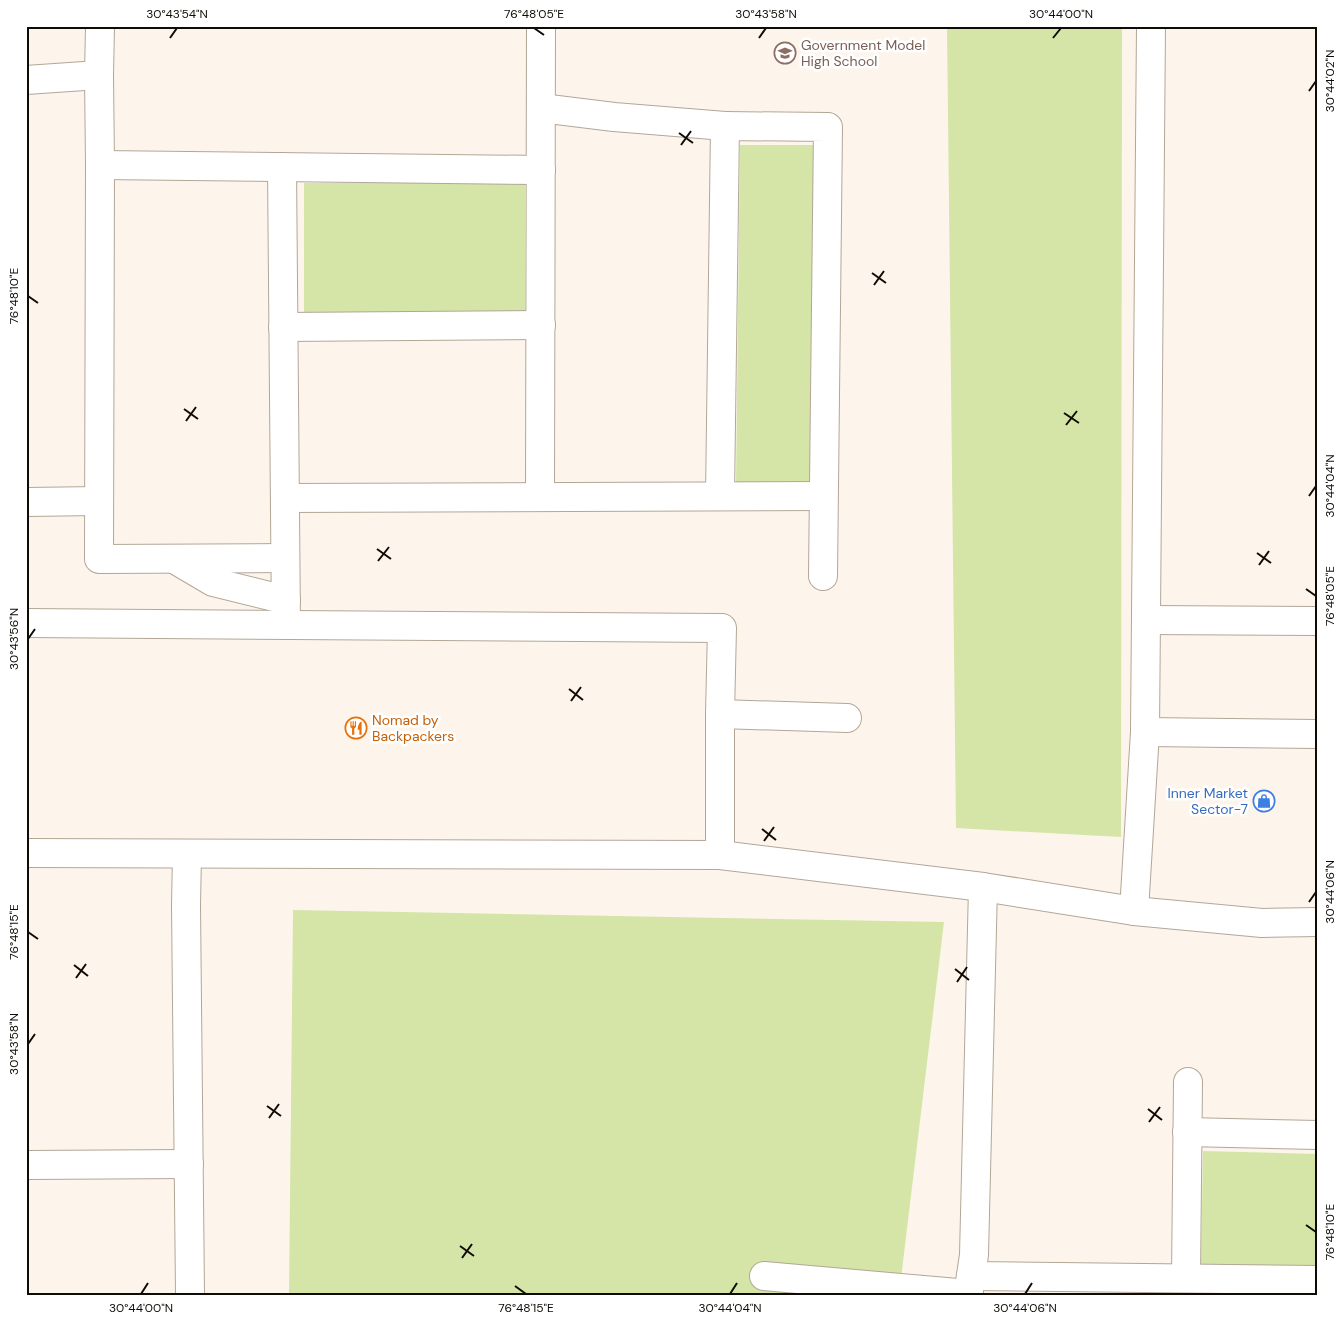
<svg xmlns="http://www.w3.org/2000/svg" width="1344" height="1321" font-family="'DM Sans',sans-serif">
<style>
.green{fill:#d4e5a7}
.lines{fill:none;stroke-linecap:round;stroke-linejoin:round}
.street-casing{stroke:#b3a697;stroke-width:30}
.secondary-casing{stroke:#b3a697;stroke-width:30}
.street{stroke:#fff;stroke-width:28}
.secondary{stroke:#fff;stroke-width:28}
.ticks{fill:none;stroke:#0f0b06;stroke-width:2}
.labels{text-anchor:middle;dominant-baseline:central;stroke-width:5;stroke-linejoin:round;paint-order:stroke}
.education-label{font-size:14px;fill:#785e54;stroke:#fff;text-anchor:start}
.food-label{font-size:14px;fill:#c56008;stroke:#fff;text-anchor:start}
.shop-label{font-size:14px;fill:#366cbe;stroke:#fff;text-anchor:end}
.neatline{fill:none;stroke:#0f0b06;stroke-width:2}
.ticks-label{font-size:12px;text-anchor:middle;fill:#0f0b06}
</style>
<rect width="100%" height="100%" fill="#fdf5ec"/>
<g class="green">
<polygon points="947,26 1122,26 1121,837 956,828"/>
<polygon points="740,145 816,145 812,485 736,484"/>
<rect x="304" y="183" width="221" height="131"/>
<polygon points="293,910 944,922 899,1295 289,1295"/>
<polygon points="1203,1151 1318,1154 1318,1267 1201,1264"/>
</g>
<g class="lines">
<g class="street-casing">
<g id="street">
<polyline points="100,26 99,75 100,165 99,559 285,558"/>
<polyline points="26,80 99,75"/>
<polyline points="541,108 614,117 725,126"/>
<polyline points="100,165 541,170"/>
<polyline points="282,167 286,625"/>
<polyline points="283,327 541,325"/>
<polyline points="720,496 725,126 828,127 823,576"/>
<polyline points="540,497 541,26"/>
<polyline points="285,498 823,496"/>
<polyline points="26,502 99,501"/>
<polyline points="174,559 213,582 286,600"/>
<polyline points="1146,620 1318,621"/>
<polyline points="26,623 722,628 720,714 720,855"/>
<polyline points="720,714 847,718"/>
<polyline points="1145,732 1318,734"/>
<polyline points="187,854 186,905 190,1295"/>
<polyline points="1134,911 1145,732 1151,26"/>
<polyline points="1187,1132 1318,1135"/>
<polyline points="26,1165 189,1164"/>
<polyline points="764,1276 969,1294"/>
<polyline points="971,1276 1318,1280"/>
<polyline points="1186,1278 1188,1082"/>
</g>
</g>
<g class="secondary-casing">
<g id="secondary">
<polyline points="26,853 720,855 983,887 1134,911 1262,923 1318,922"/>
<polyline points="968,1295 974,1255 983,887"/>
</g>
</g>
<use href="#street" class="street"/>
<use href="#secondary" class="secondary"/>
</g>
<path class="ticks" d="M534 28 544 35M170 38 177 28M759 38 766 28M1053 38 1061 28M1309 91 1316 81M679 133 693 143M681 145 691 131M872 273 886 283M874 285 884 271M28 296 38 303M184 409 198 419M1064 413 1079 423M186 421 196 407M1066 425 1077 411M1309 496 1316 486M377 549 391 559M1257 553 1271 563M378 561 389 547M1259 565 1269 551M1306 589 1316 596M28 639 35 629M569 689 583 700M571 701 581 687M762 829 776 840M764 841 774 827M1309 902 1316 892M28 932 38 939M74 965 88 976M955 969 969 980M76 978 86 964M957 982 967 967M28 1044 35 1034M267 1106 281 1116M1148 1109 1162 1120M269 1118 279 1104M1149 1122 1160 1107M1306 1225 1316 1232M460 1246 474 1256M462 1258 472 1244M515 1286 526 1294M141 1294 148 1283M730 1294 737 1283M1025 1294 1032 1283"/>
<defs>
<g id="school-ring" transform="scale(1.125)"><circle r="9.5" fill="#fff" stroke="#8d6e63" stroke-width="1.5"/><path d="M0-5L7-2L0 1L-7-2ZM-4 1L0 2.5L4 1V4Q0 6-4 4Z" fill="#8d6e63"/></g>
<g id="restaurant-ring" transform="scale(1.125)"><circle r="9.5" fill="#fff" stroke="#e8710a" stroke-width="1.5"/><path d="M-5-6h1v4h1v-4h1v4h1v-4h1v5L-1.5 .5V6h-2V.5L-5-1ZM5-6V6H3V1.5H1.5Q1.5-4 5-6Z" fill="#e8710a"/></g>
<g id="shop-ring" transform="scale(1.125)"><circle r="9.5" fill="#fff" stroke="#3f7fe0" stroke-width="1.5"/><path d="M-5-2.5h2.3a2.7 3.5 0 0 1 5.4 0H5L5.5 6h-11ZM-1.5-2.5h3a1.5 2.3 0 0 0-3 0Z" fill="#3f7fe0"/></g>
</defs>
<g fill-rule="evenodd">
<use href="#school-ring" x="785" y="53"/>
<use href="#restaurant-ring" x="356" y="728"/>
<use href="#shop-ring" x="1264" y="801"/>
</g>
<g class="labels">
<g class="education-label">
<text x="801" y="45">Government Model<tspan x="801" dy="16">High School</tspan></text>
</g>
<g class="food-label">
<text x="372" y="720">Nomad by<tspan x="372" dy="16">Backpackers</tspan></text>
</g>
<g class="shop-label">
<text x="1248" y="793">Inner Market<tspan x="1248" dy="16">Sector-7</tspan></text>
</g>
</g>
<rect width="1344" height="1321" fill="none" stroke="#ffffff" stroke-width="55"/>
<rect x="28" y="28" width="1288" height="1266" class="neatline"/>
<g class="ticks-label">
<text x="177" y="18">30°43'54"N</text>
<text x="534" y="18">76°48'05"E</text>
<text x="766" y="18">30°43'58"N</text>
<text x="1061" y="18">30°44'00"N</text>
<text transform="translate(1330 81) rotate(-90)" y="4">30°44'02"N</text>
<text transform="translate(14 296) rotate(-90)" y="4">76°48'10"E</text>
<text transform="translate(1330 486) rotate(-90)" y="4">30°44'04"N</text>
<text transform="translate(1330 596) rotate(-90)" y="4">76°48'05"E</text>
<text transform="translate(14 639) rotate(-90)" y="4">30°43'56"N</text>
<text transform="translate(1330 892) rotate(-90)" y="4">30°44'06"N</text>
<text transform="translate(14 932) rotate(-90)" y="4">76°48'15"E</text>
<text transform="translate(14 1044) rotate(-90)" y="4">30°43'58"N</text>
<text transform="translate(1330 1232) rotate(-90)" y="4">76°48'10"E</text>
<text x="141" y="1312">30°44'00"N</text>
<text x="526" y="1312">76°48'15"E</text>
<text x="730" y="1312">30°44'04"N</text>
<text x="1025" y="1312">30°44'06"N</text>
</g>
</svg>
